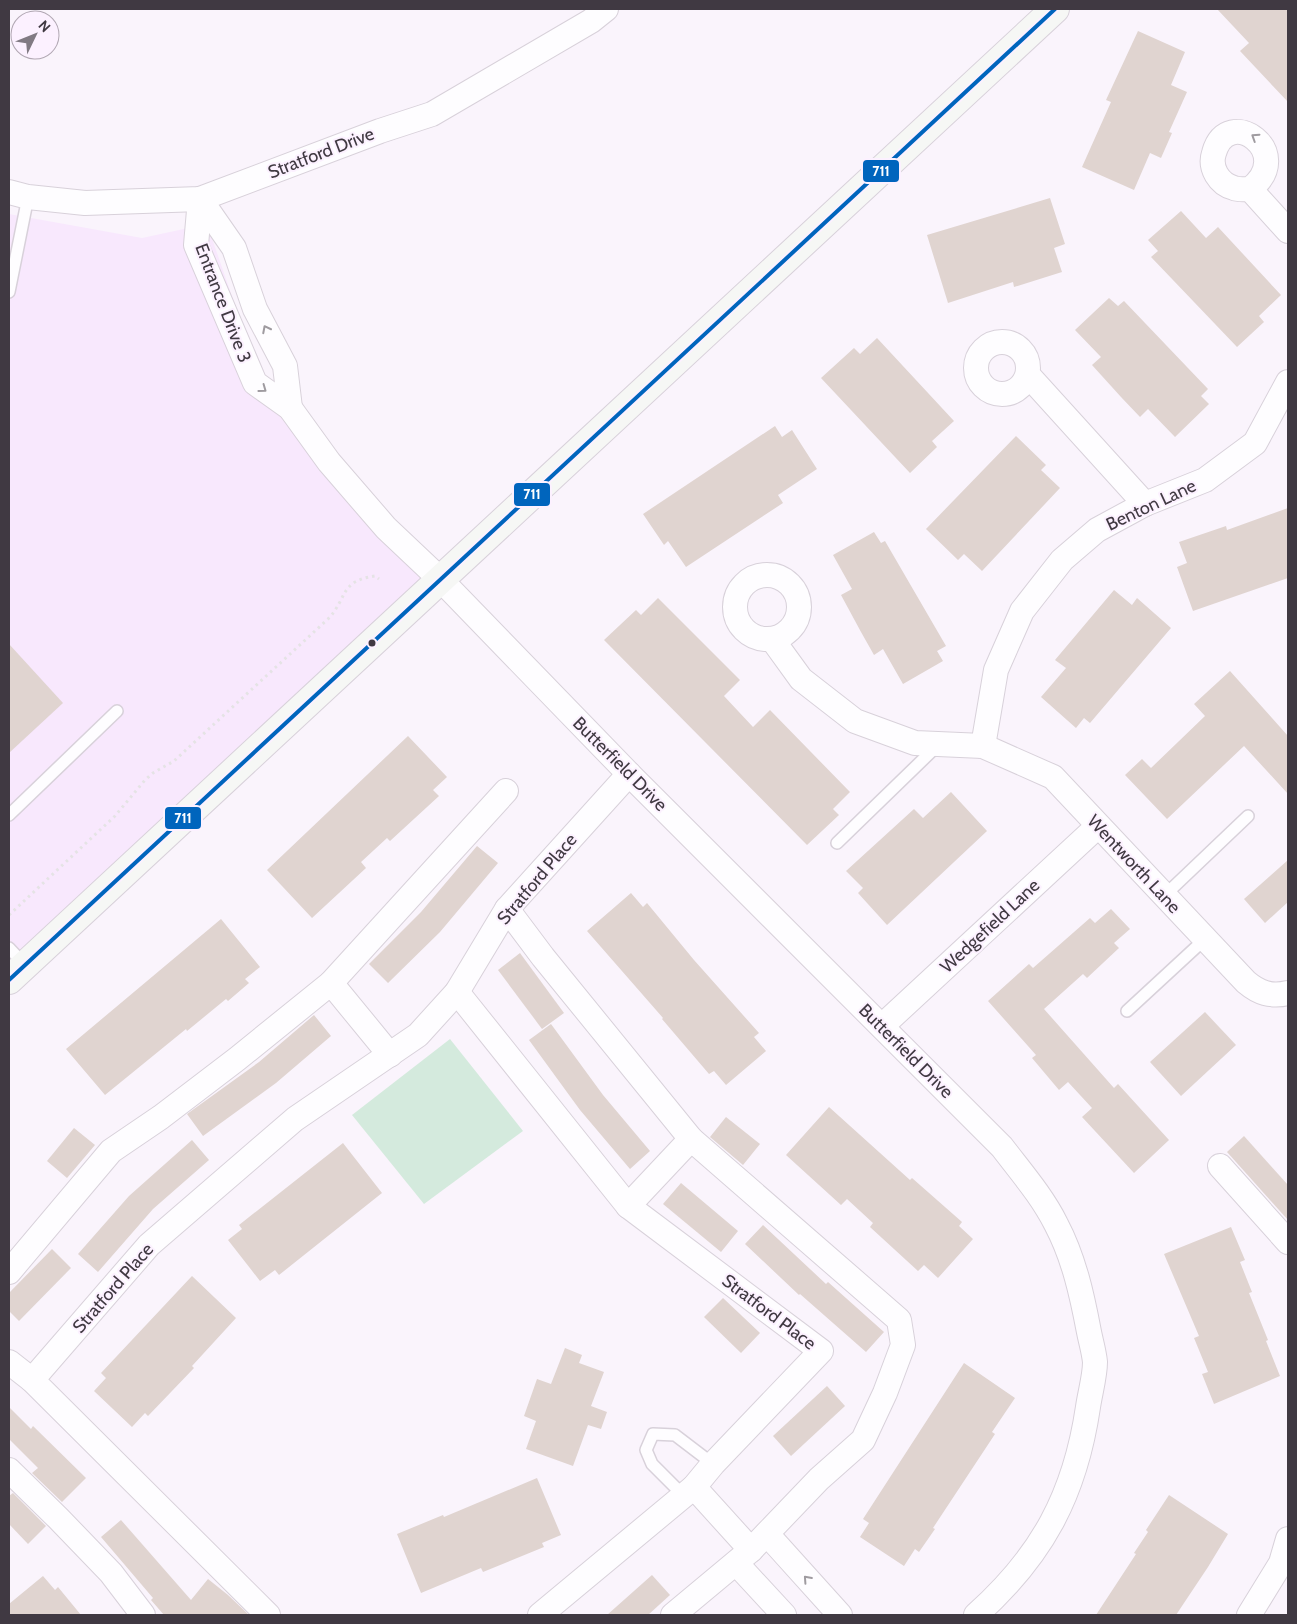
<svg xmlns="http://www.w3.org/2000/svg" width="1297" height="1624" font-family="Cabin,sans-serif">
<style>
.built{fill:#f8e8fd}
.green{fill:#d4eadd}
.building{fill:#e0d4d0}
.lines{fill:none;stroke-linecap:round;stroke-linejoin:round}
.lane-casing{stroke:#d8d1da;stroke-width:14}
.street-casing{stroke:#d8d1da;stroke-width:26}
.secondary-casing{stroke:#d8d1da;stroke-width:30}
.path{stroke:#e5e3e5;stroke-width:3;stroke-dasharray:2.5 4;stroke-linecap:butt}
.lane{stroke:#fefdff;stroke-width:11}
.street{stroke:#fefdff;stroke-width:24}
.secondary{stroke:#f6f7f5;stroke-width:28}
.bus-1-casing{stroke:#fcf1ff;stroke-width:8}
.bus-1{stroke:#0065bd;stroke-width:4}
.oneway{stroke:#9f9ba0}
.bus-dot{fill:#403942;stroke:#fcf1ff;stroke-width:2}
.labels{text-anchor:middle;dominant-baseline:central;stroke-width:4;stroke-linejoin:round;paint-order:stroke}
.street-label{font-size:18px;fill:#403942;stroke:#fcf1ff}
.line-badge{stroke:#fcf1ff;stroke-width:2}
.badge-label{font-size:14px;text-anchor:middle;font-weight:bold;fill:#fff}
</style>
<rect width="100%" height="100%" fill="#faf4fc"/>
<polygon class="built" points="9,214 142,238 207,224 234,302 282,413 428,581 9,969"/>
<polygon class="green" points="450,1039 523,1131 424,1204 352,1115"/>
<g class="building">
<polygon points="1217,9 1288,9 1288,102 1240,51 1249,43"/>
<polygon points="1138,31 1185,52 1171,85 1187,92 1169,132 1172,133 1161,158 1150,153 1134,190 1082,167 1111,102 1106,100"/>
<polygon points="1050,198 1065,244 1054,248 1062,272 1014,287 1013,282 948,303 927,235"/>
<polygon points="1181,211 1206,238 1218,227 1281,295 1259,316 1264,322 1237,347 1151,257 1158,251 1148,240"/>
<polygon points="1109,298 1118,306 1124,301 1208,389 1201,396 1209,404 1175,437 1148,409 1140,417 1121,397 1092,365 1101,357 1075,330"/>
<polygon points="877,338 954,421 932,441 937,447 910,473 821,378 854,348 860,354"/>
<polygon points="775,426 782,437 792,430 817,469 778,495 783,503 686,567 668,541 664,545 643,514"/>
<polygon points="1016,436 1046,465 1041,470 1060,488 982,571 964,554 958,560 926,529"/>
<polygon points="1288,508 1288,578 1193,611 1177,567 1187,563 1179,542 1226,526 1227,530"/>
<polygon points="874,532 881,543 885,541 946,646 937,651 943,661 903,684 883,649 874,655 861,632 841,595 852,589 833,555"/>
<polygon points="1114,590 1132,605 1137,598 1171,628 1090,723 1084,718 1076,728 1041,697 1066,668 1055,660"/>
<polygon points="658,598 740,680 724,696 753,727 770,710 850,792 833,809 839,815 807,845 604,640 636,610 641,615"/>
<polygon points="9,644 63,703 9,753"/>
<polygon points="1230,671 1288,736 1288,794 1244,746 1167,819 1125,775 1142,759 1151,768 1205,716 1194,704"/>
<polygon points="408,736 447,777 433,790 439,796 390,841 387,838 361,862 366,868 312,918 267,870"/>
<polygon points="951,792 987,831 887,925 858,893 863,888 846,871 914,809 923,818"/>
<polygon points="477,846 498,863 440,932 388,983 369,964 421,912"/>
<polygon points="1288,860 1288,902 1265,923 1244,899"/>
<polygon points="631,893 643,907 647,903 694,960 759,1033 754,1037 766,1051 726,1085 714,1071 709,1074 662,1019 663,1018 587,931"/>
<polygon points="1111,909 1130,929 1114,943 1119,948 1087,978 1083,974 1044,1009 1114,1088 1118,1084 1169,1140 1134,1173 1082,1117 1092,1108 1068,1082 1059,1090 1032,1058 1036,1055 988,1001 1029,964 1033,968 1090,918 1095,923"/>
<polygon points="221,919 260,967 245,979 249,983 228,1001 226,999 187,1031 186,1029 105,1095 66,1049"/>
<polygon points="520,953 564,1013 542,1029 498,970"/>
<polygon points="1205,1012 1236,1045 1181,1096 1150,1062"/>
<polygon points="314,1015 331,1036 276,1083 203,1136 187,1114 259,1062"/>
<polygon points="551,1024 603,1095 650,1151 630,1169 580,1110 529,1040"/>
<polygon points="829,1107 910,1180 912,1178 962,1222 959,1226 973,1239 938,1278 924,1265 918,1271 870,1227 873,1223 847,1199 841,1205 786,1155"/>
<polygon points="726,1117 760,1144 743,1165 710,1137"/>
<polygon points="74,1128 95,1145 67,1178 47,1161"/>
<polygon points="1244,1136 1288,1185 1288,1220 1227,1152"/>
<polygon points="192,1140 209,1160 153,1209 98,1272 78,1254 129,1196"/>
<polygon points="343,1143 382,1193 279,1275 275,1270 260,1281 228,1240 242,1229 239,1225"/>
<polygon points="681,1183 738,1231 721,1252 663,1204"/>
<polygon points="763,1225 826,1284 828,1282 884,1332 866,1352 800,1294 799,1295 745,1244"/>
<polygon points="1231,1227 1245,1260 1240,1262 1252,1292 1249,1293 1268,1340 1266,1341 1280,1376 1214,1404 1202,1374 1208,1372 1194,1338 1199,1336 1164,1254"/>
<polygon points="52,1249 71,1268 19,1321 9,1311 9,1293"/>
<polygon points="192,1276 236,1318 192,1366 194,1368 148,1416 145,1413 132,1427 94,1391 106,1378 101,1373"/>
<polygon points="723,1298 760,1333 741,1353 704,1317"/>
<polygon points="565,1348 582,1355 579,1363 604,1372 591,1406 607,1412 601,1429 588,1425 573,1466 526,1449 536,1421 524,1416 537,1379 551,1384"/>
<polygon points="964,1363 1015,1398 992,1432 995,1434 933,1528 935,1529 919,1552 915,1549 904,1566 860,1537 869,1523 863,1519"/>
<polygon points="827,1386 845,1406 791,1456 773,1436"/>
<polygon points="9,1407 31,1429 33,1426 86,1478 62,1502 32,1473 38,1468 9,1439"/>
<polygon points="537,1478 561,1535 542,1543 544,1547 483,1572 481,1568 421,1593 397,1534 443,1515 444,1517"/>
<polygon points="13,1493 46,1526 28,1544 9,1524 9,1496"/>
<polygon points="1169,1495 1228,1534 1208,1567 1176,1615 1096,1615 1136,1554 1134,1553 1148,1532 1146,1530"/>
<polygon points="121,1520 191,1600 208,1579 228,1595 249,1615 164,1615 151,1600 153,1598 101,1537"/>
<polygon points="652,1575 670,1595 648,1615 607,1615"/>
<polygon points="43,1576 55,1590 58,1587 81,1615 9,1615 9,1604"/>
</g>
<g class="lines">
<g class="lane-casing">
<g id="lane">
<polyline points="9,292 28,197"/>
<polyline points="9,815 117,711"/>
<polyline points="837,843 938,745"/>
<polyline points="1164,896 1248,816"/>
<polyline points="9,948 25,965"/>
<polyline points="1127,1011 1205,939"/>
<polyline points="684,1496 652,1464 646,1450 653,1434 675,1435 713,1464"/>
</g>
</g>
<g class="street-casing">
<g id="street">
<path d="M1250 189C1297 153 1228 103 1214 153 1209 168 1219 184 1234 188 1239 190 1245 189 1250 189L1288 231"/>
<polyline points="9,192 28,197 85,203 200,199 380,131 432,114 591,21 606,9"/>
<path d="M200 199 196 245 255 383 290 408 329 462 386 528 441 580 629 774 1002 1147C1021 1172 1042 1196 1056 1224 1074 1258 1082 1295 1089 1332 1091 1342 1094 1352 1095 1362 1095 1376 1090 1393 1088 1407 1075 1495 1042 1556 976 1615"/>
<polyline points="200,199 234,248 255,309 285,366 290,408"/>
<circle cx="1002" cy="368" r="26"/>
<polyline points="1028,375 1145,504"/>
<circle cx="767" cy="607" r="32"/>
<path d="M772 639 801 679 855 721 915 743 983 746 1053 777 1246 982C1259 993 1271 997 1288 993"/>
<polyline points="983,746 996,670 1022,611 1062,560 1097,530 1145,504 1205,480 1255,443 1288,382"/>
<polyline points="507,909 543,957 691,1139 899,1320 903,1345 885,1393 863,1440 819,1479 751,1550 673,1615"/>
<polyline points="331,983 506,791"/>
<polyline points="457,992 628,1206 821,1351 713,1464 694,1487 540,1615"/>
<polyline points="882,1026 1098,826"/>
<polyline points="1220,1166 1288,1242"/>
<polyline points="628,1206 691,1139"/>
<polyline points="9,1272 111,1151 161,1117 237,1059 331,983 390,1055"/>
<polyline points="9,1362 32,1380"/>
<polyline points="9,1470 58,1518 111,1573 143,1615"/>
<polyline points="694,1487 751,1550"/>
<polyline points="767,1534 840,1615"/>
<polyline points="736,1563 784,1615"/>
<polyline points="268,1615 32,1380 149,1245 295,1119 418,1035 457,992 507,909 629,774"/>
<polyline points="1249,1615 1281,1563 1288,1539"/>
</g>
</g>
<g class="secondary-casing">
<polyline id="secondary" points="9,980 1055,9"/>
</g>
<path class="path" d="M9 915 115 816 145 780 153 773 174 761 328 619C348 598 339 581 375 576L379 579"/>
<use href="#lane" class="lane"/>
<use href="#street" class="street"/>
<use href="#secondary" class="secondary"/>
<g class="bus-1-casing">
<polyline id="bus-1" points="9,980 1055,9"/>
</g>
<use href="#bus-1" class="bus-1"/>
</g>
<defs><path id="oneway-chevron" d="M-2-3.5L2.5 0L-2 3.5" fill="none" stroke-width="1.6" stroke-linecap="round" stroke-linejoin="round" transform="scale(1.25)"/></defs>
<g class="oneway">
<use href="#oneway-chevron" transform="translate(1255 137) rotate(-147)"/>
<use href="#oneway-chevron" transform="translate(266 329) rotate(-117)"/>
<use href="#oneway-chevron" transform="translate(263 389) rotate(36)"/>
<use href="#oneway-chevron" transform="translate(807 1579) rotate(-132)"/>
</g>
<circle class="bus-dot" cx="372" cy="643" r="4.5"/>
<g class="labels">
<g class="street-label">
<text transform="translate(321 153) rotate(-21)">Stratford Drive</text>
<text transform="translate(223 303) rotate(69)">Entrance Drive 3</text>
<text transform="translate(1151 505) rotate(-25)">Benton Lane</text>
<text transform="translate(620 764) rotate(45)">Butterfield Drive</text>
<text transform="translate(1134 864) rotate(47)">Wentworth Lane</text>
<text transform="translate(537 879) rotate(-50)">Stratford Place</text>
<text transform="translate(990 926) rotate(-43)">Wedgefield Lane</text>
<text transform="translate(906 1051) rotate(45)">Butterfield Drive</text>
<text transform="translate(113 1288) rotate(-49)">Stratford Place</text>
<text transform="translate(769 1312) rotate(37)">Stratford Place</text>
</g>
</g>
<g class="line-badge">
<rect x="862" y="159" width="38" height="24" rx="5" fill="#0065bd"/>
<rect x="513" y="482" width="38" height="25" rx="5" fill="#0065bd"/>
<rect x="164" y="806" width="38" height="24" rx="5" fill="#0065bd"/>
</g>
<g class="badge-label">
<text x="881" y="176">711</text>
<text x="532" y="499">711</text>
<text x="183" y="823">711</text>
</g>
<rect width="1297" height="1624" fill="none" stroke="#403942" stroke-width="20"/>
<g transform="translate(35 35) rotate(47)"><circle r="24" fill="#fcf1ff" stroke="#b1a7b3"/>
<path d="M0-4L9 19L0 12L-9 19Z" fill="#817a83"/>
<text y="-8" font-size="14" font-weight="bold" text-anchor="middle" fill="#403942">N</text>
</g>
</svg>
